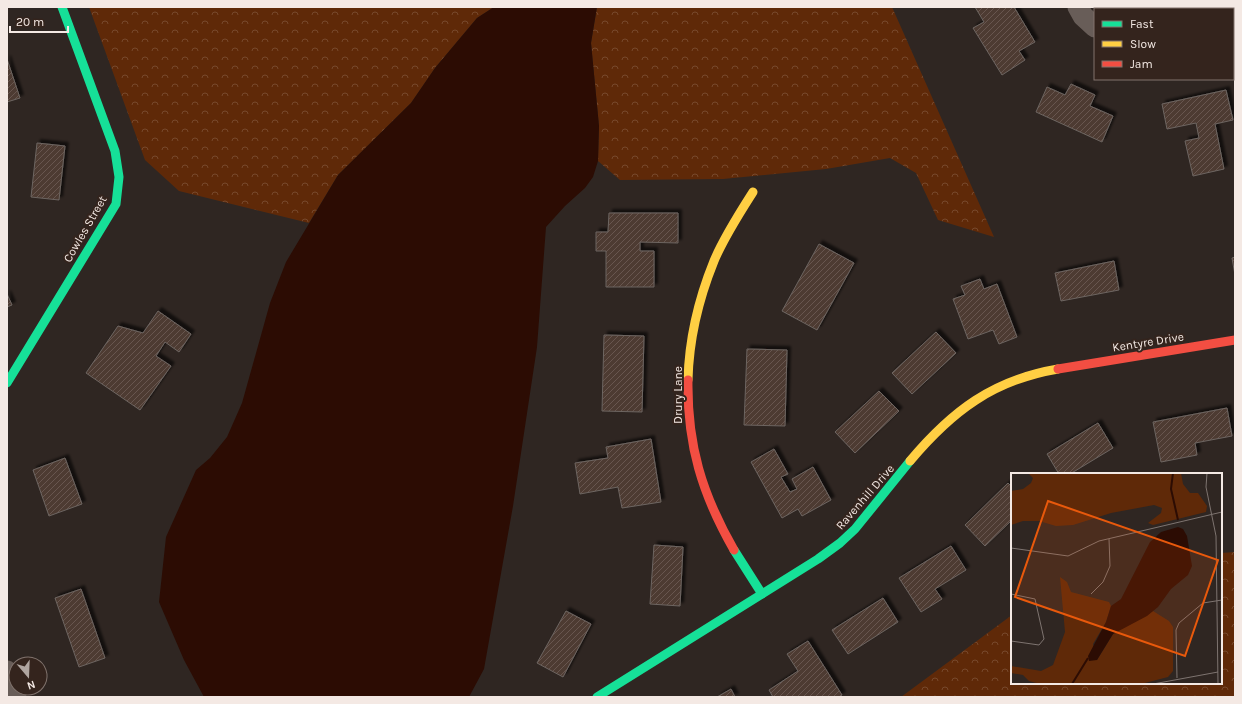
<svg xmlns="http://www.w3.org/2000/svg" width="1242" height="704" font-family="Karla,sans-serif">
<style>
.forest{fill:url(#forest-crowns)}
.water{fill:#2c0c03}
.building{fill:url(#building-hatch);stroke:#6d6561;filter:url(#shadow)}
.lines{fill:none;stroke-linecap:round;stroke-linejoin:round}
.street{stroke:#685d58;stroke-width:21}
.fast{stroke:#16e098;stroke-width:9}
.slow{stroke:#ffcf43;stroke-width:9}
.jam{stroke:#f24e42;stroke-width:9}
.labels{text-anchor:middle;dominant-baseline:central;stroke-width:4;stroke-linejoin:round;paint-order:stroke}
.street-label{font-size:12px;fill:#f4e9e4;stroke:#34241d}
.inset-river{fill:none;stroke:#2c0c03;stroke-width:2}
.inset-road{fill:none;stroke:#7e7470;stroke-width:1}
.view{fill:#e8590c;fill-opacity:0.15;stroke:#e8590c;stroke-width:2}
.inset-edge{fill:none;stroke:#f4e9e4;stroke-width:2}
</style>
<defs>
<pattern id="forest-crowns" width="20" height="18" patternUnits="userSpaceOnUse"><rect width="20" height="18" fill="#5f2908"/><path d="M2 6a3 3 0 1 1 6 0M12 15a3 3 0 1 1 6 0" fill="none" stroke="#77482c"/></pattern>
<pattern id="building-hatch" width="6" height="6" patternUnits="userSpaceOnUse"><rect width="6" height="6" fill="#4d3b32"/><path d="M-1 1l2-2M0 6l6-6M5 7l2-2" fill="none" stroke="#675750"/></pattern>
<filter id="shadow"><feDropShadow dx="3.5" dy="-3.5" stdDeviation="1" flood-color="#0009"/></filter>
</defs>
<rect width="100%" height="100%" fill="#2f2622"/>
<g class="forest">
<polygon points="89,7 494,7 477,18 435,68 411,103 338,175 309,223 179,191 145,160"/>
<polygon points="597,7 892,7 994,237 938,220 916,173 890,158 826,169 723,179 620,180 598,161 599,126 591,43"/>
<polygon points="1235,552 1235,697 901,697 1012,615 1012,683 1221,683 1221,553"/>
</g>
<polygon class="water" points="494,7 597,7 591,43 599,126 598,161 593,177 585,188 565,206 546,227 537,347 513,506 484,669 469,697 204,697 184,660 159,602 166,537 196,470 210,458 227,437 242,403 270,303 286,262 338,175 411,103 435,68 477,18"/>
<g class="building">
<polygon points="975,7 1014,7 1035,42 1019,51 1025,60 1002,75 973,28 984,22"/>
<polygon points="7,59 20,98 7,102"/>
<polygon points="1071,84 1095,95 1090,106 1113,116 1102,142 1036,112 1047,87 1065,95"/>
<polygon points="1226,90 1233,120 1215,124 1224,169 1193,176 1185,141 1199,138 1196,123 1167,129 1162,104"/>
<polygon points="37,143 65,146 59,200 31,197"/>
<polygon points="609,213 678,213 678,243 640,242 640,251 654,251 654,287 606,287 606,251 596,251 596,232 608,232"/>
<polygon points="819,244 854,263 817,330 782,311"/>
<polygon points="1235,257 1235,275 1232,258"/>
<polygon points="1114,261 1119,290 1061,301 1055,273"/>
<polygon points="980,279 984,289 997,284 1017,337 999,344 993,330 968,339 953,299 965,295 961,286"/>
<polygon points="7,294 12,305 7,307"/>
<polygon points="158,311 191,334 179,352 165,342 156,356 171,366 140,410 86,373 118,326 143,333"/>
<polygon points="936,332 956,353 912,394 892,373"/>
<polygon points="604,335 644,336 642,412 602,411"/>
<polygon points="747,349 787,350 785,426 744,425"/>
<polygon points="879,391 899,411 855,453 835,432"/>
<polygon points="1227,408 1232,436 1195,443 1197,455 1161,462 1153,422"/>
<polygon points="1098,423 1113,448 1070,474 1059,474 1047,454"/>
<polygon points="651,439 661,502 622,508 618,487 580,494 575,463 608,458 606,447"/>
<polygon points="774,449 788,474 781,477 790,492 797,489 792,479 813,467 831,500 802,516 798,509 782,518 751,462"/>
<polygon points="65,458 82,504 49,516 33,470"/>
<polygon points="1008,483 1012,487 1012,520 985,546 965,525"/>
<polygon points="654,545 683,547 680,606 650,604"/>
<polygon points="951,546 966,570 935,589 942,599 921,612 899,578"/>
<polygon points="81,589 105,658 79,667 55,598"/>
<polygon points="883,598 898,622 848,654 832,630"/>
<polygon points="566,611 591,624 563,677 537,663"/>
<polygon points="808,641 842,695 839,697 773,697 769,690 798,671 787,654"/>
<polygon points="731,689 735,697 717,697"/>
</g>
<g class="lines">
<g class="street">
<polyline points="1078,7 1083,16 1095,27"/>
<polyline points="1233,24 1235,24"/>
<polyline points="7,671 16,697"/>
</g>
<g class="fast">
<polyline points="7,383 116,204 119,177 115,151 62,7"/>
<polyline points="734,550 762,594"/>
<polyline points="597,697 818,559 840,543 855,529 910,461"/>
</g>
<g class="slow">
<path d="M688 380C689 340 699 298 714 261 724 237 739 214 753 192"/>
<path d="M910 461C952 411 993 380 1058 369"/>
</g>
<g class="jam">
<polyline points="1058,369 1235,340"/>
<path d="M688 380C687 445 702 494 734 550"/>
</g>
</g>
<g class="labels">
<g class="street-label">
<text transform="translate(85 229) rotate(-60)">Cowles Street</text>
<text transform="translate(1148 342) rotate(-9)">Kentyre Drive</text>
<text transform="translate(678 395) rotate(-90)">Drury Lane</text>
<text transform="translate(865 497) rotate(-49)">Ravenhill Drive</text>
</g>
</g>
<g transform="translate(1011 473)">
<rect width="211" height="211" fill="#2f2622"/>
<path d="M17 0H170L172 11 179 20H187L196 33 195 39 142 52 137 50 150 40 151 35 143 32 100 40 62 52 45 53 28 48H12L0 52V18L12 16 20 10 22 5ZM49 104 56 109 60 119 98 129 100 133 95 149 82 171 86 187 102 161 142 138 158 148 162 154V198L157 204 130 211H29L18 208 12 202 0 200V193L30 198 42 192 54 159Z" fill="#5f2908"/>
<path d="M167 54 172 56 176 63 181 93 177 102 160 116 147 134 136 143 102 161 86 187 78 188 77 183 95 149 100 133 110 126 139 69 150 59Z" fill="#2c0c03"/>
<path class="inset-river" d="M162 0 160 16 167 47M61 211 77 185"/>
<path class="inset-road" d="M196 0 195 14 205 63 207 211M0 75 57 83 88 68 211 39M0 121 24 126 33 166 28 172 0 168M80 121 92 109 99 93 98 66M166 205 165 157 168 150 192 130 211 127M142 211 207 199"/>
<path class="view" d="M37 28 207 87 174 183 4 124Z"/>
<rect width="211" height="211" class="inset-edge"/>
</g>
<rect width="1242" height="704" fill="none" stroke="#f4e9e4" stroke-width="16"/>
<rect x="1094" y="8" width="140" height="72" fill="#34241d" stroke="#81736d"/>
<rect x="1102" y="21" width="20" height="6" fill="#16e098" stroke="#81736d"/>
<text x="1130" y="28" font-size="12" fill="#f4e9e4">Fast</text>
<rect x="1102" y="41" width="20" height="6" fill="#ffcf43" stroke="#81736d"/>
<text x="1130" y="48" font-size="12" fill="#f4e9e4">Slow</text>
<rect x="1102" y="61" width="20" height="6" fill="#f24e42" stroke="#81736d"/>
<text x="1130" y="68" font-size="12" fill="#f4e9e4">Jam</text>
<g transform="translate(28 676) rotate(161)"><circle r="19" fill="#34241d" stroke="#81736d"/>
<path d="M0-3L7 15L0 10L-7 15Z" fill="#afa5a0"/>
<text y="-6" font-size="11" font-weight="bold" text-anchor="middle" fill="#f4e9e4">N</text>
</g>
<path d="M10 26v6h58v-6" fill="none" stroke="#f4e9e4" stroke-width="2"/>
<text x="16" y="26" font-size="12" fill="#f4e9e4" stroke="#34241d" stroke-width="3" paint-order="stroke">20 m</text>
</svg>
